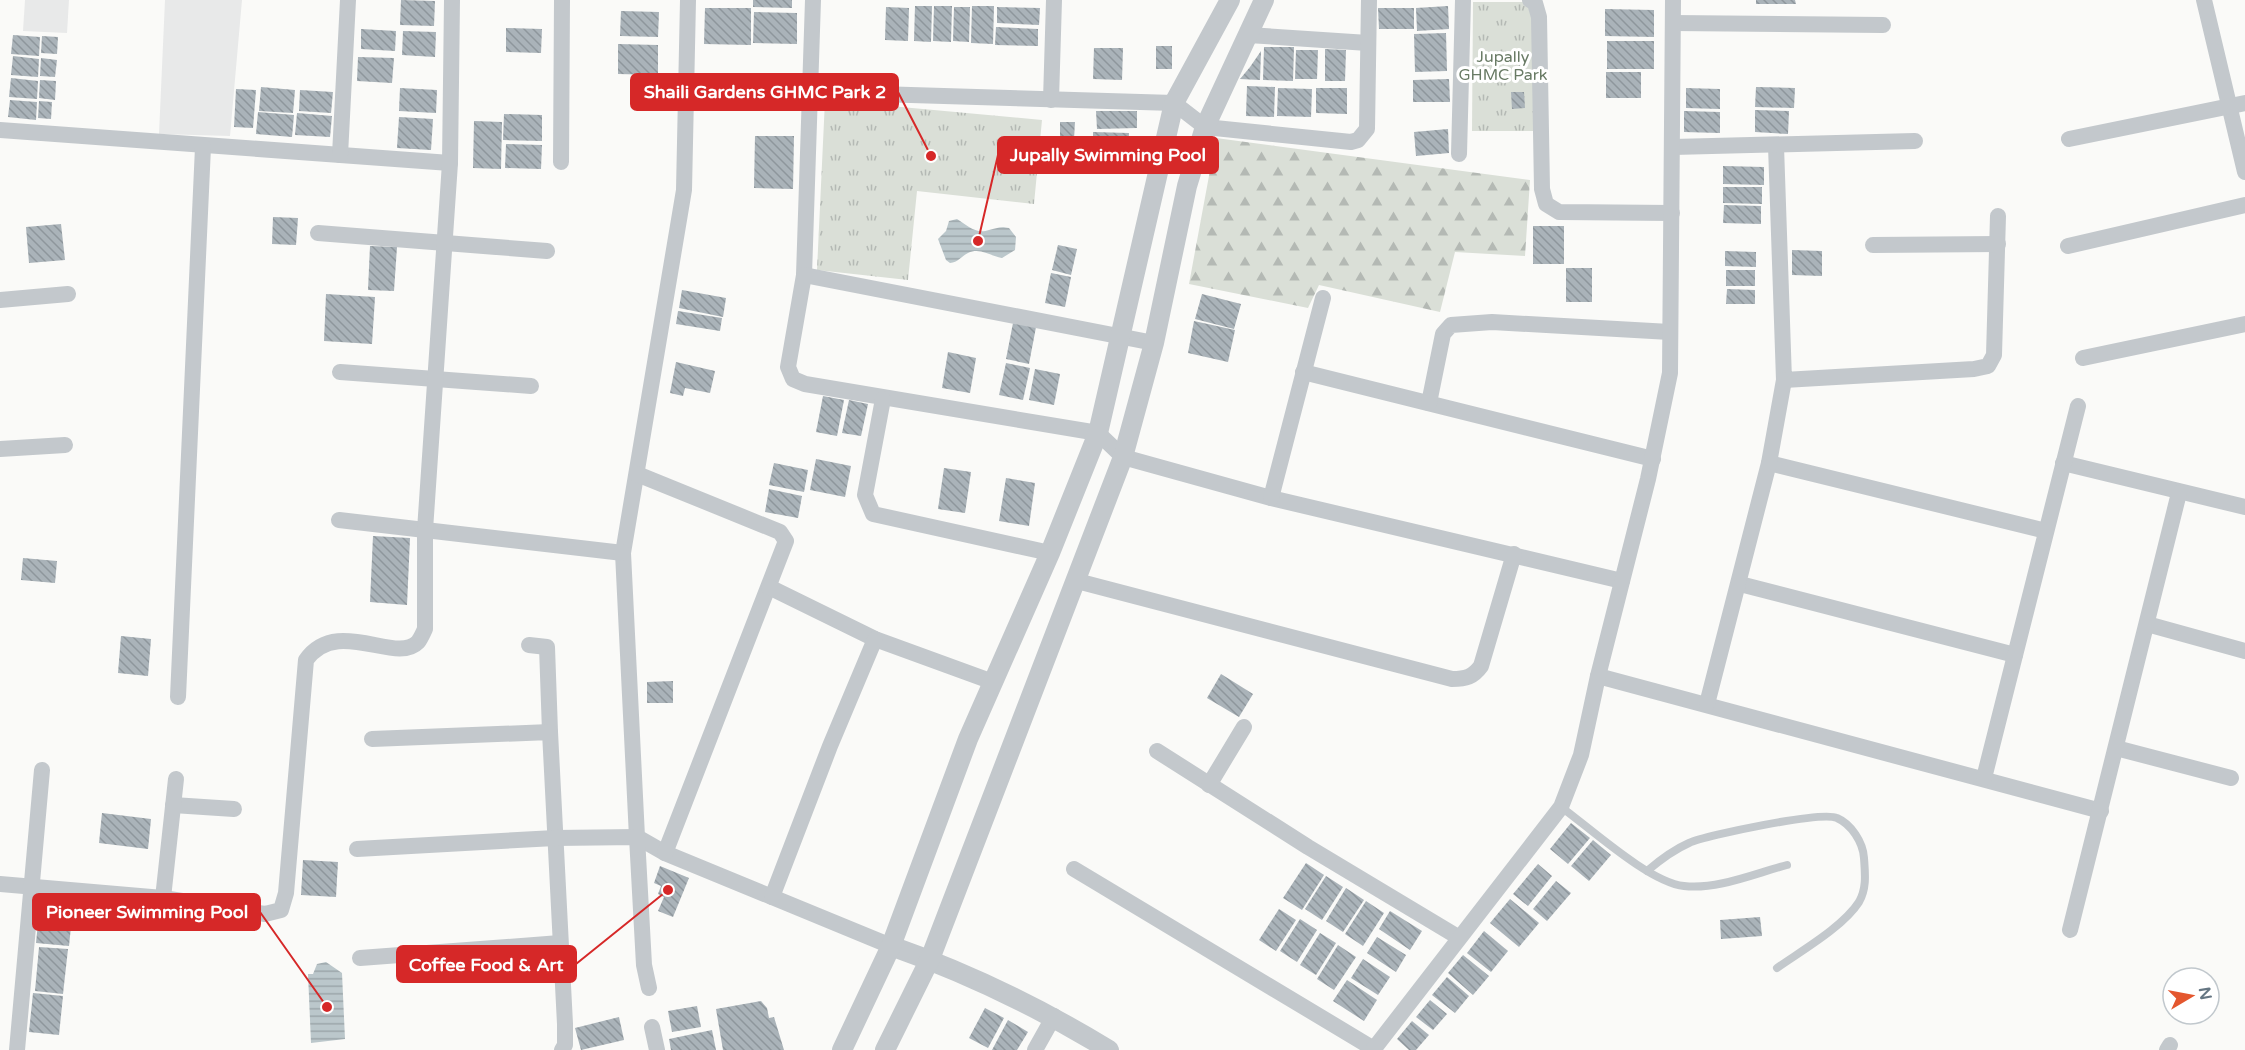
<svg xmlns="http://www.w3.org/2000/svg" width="2245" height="1050" font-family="'Varela Round',sans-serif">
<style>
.built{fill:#e8e9e9}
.forest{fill:url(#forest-firs)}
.park{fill:url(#park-tufts)}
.water{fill:url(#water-rules)}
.building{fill:url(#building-back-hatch)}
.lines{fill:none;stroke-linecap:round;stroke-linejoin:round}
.service{stroke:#c3c8cc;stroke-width:8}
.minor{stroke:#c3c8cc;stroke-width:16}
.tertiary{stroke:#c3c8cc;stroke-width:20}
.labels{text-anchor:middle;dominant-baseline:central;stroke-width:6;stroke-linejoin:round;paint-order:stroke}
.park-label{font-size:16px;fill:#687a64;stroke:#fff}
.leader{fill:none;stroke:#d62828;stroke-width:2}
.callout-dot{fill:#d62828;stroke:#fff;stroke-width:2}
.callout{fill:#d62828;stroke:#d62828;stroke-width:2}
.callout-label{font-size:18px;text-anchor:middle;font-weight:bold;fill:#fff}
</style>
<defs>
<pattern id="forest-firs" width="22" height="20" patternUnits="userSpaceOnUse" patternTransform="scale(1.5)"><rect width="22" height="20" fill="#dadfd7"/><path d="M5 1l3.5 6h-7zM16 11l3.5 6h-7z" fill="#b4b9b4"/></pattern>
<pattern id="park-tufts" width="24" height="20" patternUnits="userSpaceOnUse" patternTransform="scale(1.5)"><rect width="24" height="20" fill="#dadfd7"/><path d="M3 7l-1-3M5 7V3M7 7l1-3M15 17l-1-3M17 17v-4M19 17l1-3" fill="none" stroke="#b4b9b4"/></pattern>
<pattern id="water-rules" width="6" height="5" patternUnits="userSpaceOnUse" patternTransform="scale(1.5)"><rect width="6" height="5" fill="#bbc7cb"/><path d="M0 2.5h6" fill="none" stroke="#9ca6aa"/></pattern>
<pattern id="building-back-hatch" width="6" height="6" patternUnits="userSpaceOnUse" patternTransform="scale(1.5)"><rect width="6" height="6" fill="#aab3b9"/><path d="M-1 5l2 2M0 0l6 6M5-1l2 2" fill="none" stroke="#8e969c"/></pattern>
</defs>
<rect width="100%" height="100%" fill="#fafaf8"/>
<g class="built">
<polygon points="25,0 69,0 67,33 23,31"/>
<polygon points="165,0 242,0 230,136 159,134"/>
</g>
<polygon class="forest" points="1216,138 1530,180 1525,256 1455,252 1440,312 1319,285 1308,308 1189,284"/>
<g class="park">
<polygon points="1473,2 1534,2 1533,131 1472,131"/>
<polygon points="825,100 1042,120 1034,204 917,191 908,280 817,270"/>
</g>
<g class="water">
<path d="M957 219C967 225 976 235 989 230 997 228 1000 226 1009 228L1016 237 1015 250 1002 258C990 256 980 247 968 253 960 257 959 262 950 263L946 260 938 239 946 231 949 221Z"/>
<polygon points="326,962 342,973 345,1039 311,1043 308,974 313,974 317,964"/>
</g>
<g class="building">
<polygon points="401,0 435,1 434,26 400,25"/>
<polygon points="753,0 792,0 792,8 753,7"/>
<polygon points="1756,0 1795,0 1796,4 1756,4"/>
<polygon points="915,6 932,6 931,42 914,41"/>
<polygon points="934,6 952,6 951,42 933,41"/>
<polygon points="972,6 994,6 993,44 971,43"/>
<polygon points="1448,6 1449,29 1417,31 1416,8"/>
<polygon points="886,7 909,8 908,41 885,40"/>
<polygon points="954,7 970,7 969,42 953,41"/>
<polygon points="997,7 1040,8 1039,25 997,23"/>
<polygon points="705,8 751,8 751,45 704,44"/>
<polygon points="1378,8 1414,8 1414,29 1379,29"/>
<polygon points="1605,9 1654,10 1654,37 1605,36"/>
<polygon points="621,11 659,12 658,37 620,36"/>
<polygon points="754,12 797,13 797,44 753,43"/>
<polygon points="996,27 1038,29 1038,46 995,45"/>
<polygon points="506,28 542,29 541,53 506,52"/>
<polygon points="361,29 396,31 395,51 361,49"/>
<polygon points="403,31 436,32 435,57 402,55"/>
<polygon points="1446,33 1447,71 1415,72 1414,34"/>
<polygon points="13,35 40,37 39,56 11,54"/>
<polygon points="42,36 58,37 57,54 41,53"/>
<rect x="1607" y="41" width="47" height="28"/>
<polygon points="618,44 658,45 658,75 618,74"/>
<rect x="1156" y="46" width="16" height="23"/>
<polygon points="1264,47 1294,47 1293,81 1263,80"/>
<polygon points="1094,48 1123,48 1122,80 1093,79"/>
<polygon points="1325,49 1346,50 1345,81 1325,81"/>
<polygon points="1296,50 1318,50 1317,79 1295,79"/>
<polygon points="1261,51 1260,80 1240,79 1250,67"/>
<polygon points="13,56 39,59 38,77 11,75"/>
<polygon points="358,57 394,58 392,83 357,81"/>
<polygon points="41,58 57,60 55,77 40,76"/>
<rect x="1606" y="72" width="35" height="26"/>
<polygon points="11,78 38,81 37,99 9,97"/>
<polygon points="1449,79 1450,102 1413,102 1413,80"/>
<polygon points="40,80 56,81 55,100 39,98"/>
<polygon points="1247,86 1275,87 1274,117 1246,116"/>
<polygon points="261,87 295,90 293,113 259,111"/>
<polygon points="1756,87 1795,88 1794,108 1755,107"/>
<polygon points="400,88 437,90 436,113 399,111"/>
<polygon points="1278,88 1312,89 1311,117 1277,116"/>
<polygon points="1316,88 1347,88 1347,114 1316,113"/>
<polygon points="1686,88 1720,89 1720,109 1686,108"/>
<polygon points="236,89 256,90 253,128 234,127"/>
<polygon points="300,90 333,92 331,113 299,111"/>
<polygon points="1511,92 1524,92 1525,108 1512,109"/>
<polygon points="10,100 37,102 36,120 8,117"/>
<polygon points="39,101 52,102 51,119 38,118"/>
<polygon points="1755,110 1789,111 1788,134 1755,132"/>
<polygon points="1096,111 1137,111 1137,128 1097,129"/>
<polygon points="1684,111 1720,112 1720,133 1684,132"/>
<polygon points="258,112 294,115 292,137 256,134"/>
<polygon points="297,113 332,116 330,137 295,135"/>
<polygon points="504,114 542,115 542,141 503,140"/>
<polygon points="399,117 433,119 431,150 397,148"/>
<polygon points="474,121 502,122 501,169 473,168"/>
<polygon points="1060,122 1075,122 1074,139 1060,138"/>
<polygon points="1448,129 1449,153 1416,156 1414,132"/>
<polygon points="1093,132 1129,133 1128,152 1093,151"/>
<polygon points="755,136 794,136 793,189 754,188"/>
<polygon points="506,144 542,145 541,169 505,168"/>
<polygon points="1723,166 1764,167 1764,185 1723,184"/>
<polygon points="1723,187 1762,187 1762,204 1723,203"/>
<polygon points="1724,205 1761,206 1761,224 1723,223"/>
<polygon points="273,217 298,218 296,245 272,244"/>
<polygon points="61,224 65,260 29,263 26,227"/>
<rect x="1533" y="226" width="31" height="38"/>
<polygon points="1058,245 1077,249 1071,275 1052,270"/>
<polygon points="370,246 397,247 394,291 368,290"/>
<polygon points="1792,250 1822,251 1822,276 1792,275"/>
<polygon points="1725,251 1756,252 1756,267 1725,266"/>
<rect x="1566" y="268" width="26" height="34"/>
<rect x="1726" y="270" width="29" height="16"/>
<polygon points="1051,273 1071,277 1065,307 1045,303"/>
<polygon points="1727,289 1755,290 1755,304 1726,304"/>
<polygon points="682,290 726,298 723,317 679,308"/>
<polygon points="326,294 375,297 372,344 324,341"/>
<polygon points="1202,294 1241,304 1234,329 1195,319"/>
<polygon points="678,311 722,318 720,331 676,324"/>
<polygon points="1194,321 1235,330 1228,362 1188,353"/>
<polygon points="1013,323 1036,327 1029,364 1006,359"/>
<polygon points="948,352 976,358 970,393 942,388"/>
<polygon points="676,362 715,371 710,393 685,388 683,396 670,393"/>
<polygon points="1006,363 1030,368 1023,400 999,395"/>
<polygon points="1035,369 1060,374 1054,405 1029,400"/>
<polygon points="823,396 844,400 837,436 816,432"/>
<polygon points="849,400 868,404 861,436 842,433"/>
<polygon points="816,459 851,466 845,497 810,490"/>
<polygon points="774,463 808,470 804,492 769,485"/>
<polygon points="944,468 971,472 965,513 938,509"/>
<polygon points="1006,478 1035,483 1029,526 999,521"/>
<polygon points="769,489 802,496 798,518 765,512"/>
<polygon points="373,536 410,538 407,605 370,602"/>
<polygon points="23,558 57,561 55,583 21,580"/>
<polygon points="121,636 151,639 148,676 118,673"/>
<polygon points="1221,674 1253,694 1239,717 1207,698"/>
<polygon points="673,681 673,703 647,703 647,682"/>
<polygon points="102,813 151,819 148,849 99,843"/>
<polygon points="1571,823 1590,838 1568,864 1550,849"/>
<polygon points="1593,840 1611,855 1589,881 1571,866"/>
<polygon points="303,860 338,862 336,897 301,895"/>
<polygon points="1306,863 1324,875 1302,910 1283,898"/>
<polygon points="1538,864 1552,876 1528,906 1513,894"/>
<polygon points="660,866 689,878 673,917 658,911 664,897 658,894 661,886 654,883"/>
<polygon points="1326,876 1343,887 1322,920 1305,909"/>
<polygon points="1556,881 1571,893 1547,921 1533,909"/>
<polygon points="1346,888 1364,900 1343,932 1326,921"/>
<polygon points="1510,899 1539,923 1519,947 1490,923"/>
<polygon points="1366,901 1384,913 1363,946 1345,934"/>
<polygon points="40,903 73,907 69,946 36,943"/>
<polygon points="1279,909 1296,920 1276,951 1259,940"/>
<polygon points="1390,911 1422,931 1410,950 1379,929"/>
<polygon points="1760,917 1762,936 1721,939 1720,920"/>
<polygon points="1300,919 1317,930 1297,962 1280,951"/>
<polygon points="1484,931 1508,951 1491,972 1467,953"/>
<polygon points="1320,933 1336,943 1316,975 1300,965"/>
<polygon points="1377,937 1406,955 1396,972 1367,953"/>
<polygon points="1338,945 1356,957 1334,990 1317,979"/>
<polygon points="39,947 68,949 63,994 35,991"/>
<polygon points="1463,955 1489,976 1473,995 1448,973"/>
<polygon points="1363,959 1390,977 1378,995 1351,978"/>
<polygon points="1447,977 1469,996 1455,1013 1432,995"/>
<polygon points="1347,980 1377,1000 1364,1021 1333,1001"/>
<polygon points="33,993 63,996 59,1035 29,1032"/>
<polygon points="1430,1000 1447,1014 1433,1030 1416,1017"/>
<polygon points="761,1001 767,1008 769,1018 774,1017 784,1050 723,1050 716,1009"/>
<polygon points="697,1006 701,1027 672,1032 668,1011"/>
<polygon points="985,1008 1004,1018 988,1048 969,1038"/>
<polygon points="619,1017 624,1040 581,1050 575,1028"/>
<polygon points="1008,1020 1028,1032 1017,1050 992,1050"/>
<polygon points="1412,1021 1429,1035 1416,1050 1409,1050 1397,1039"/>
<polygon points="712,1030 716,1050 671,1050 669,1039"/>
</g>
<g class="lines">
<g class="service">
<path d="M1561 807C1590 828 1650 883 1684 886 1717 890 1756 873 1787 865"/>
<path d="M1647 871C1660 860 1673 850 1689 843 1707 835 1822 811 1837 818 1851 824 1863 842 1864 858 1865 873 1867 888 1859 902 1843 927 1801 951 1777 968"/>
</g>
<g class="minor">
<polyline points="688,0 684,190 623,553 637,837 665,853 891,946"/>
<polyline points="813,0 804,275 788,367 793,379 805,384 1098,433 1123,457 1271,498 1622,581"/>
<polyline points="1530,0 1535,3 1539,17 1542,189 1546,204 1559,212 1672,213"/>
<polyline points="2204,0 2245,172"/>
<polyline points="1673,23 1883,25"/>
<polyline points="1248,35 1368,43"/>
<polyline points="812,92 1174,103 1205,127 1351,142 1358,140 1367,129 1369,0"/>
<polyline points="1051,100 1054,0"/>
<polyline points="0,130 450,163"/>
<polyline points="2069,139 2245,103"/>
<polyline points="1776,146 1784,380 1974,369 1988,366 1994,355 1998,216"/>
<polyline points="1673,147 1915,141"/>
<polyline points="1459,154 1463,0"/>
<polyline points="340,155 348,0"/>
<polyline points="561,162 562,0"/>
<polyline points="318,233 547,251"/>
<polyline points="1873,245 1998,244"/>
<polyline points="2068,246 2245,205"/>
<polyline points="804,275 1154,343"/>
<polyline points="0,300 68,294"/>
<polyline points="2083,358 2245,324"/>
<polyline points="340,372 531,386"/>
<polyline points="1303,372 1653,459"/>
<polyline points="883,399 865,495 873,514 1050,553"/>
<polyline points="1429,403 1443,334 1451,325 1492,322 1670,332"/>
<polyline points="0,449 65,445"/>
<polyline points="1769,463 2046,531"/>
<polyline points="2063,463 2245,507"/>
<polyline points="637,474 780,532 786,541 665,853"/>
<polyline points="1271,498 1323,298"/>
<polyline points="339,520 623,553"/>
<path d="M1077 581 1452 679C1466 679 1473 677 1481 666L1514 554"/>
<polyline points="1740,584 2015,655"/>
<polyline points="769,587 875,639 993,682"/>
<polyline points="2147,624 2245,651"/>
<polyline points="529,645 547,647 550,732"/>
<polyline points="1598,676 2101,811"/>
<polyline points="178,697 203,147"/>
<polyline points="1707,704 1769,463 1784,380"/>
<polyline points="372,739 550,732 565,1024 565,1045 562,1050"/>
<polyline points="2116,748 2231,778"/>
<polyline points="1157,751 1308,847 1458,937"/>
<polyline points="1984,778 2078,406"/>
<polyline points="1209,785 1244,727"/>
<polyline points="173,805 234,809"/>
<polyline points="357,849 555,838 637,837 644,965 649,988"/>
<polyline points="1074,869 1374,1049"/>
<path d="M0 884 163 898 265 914 281 910 286 893 306 660C337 616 396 665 418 642 421 638 423 633 425 629V530L450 163 452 0"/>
<polyline points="772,897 830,746 875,639"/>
<polyline points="163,898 176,779"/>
<polyline points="2070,930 2179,493"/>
<polyline points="360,958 560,943"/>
<polyline points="652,1027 657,1050"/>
<polyline points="17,1050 42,770"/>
<polyline points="1035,1050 1054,1016"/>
<polyline points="1373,1050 1561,807 1581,755 1598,676 1648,479 1670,373 1673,0"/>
<polyline points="2167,1050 2170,1045"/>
</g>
<g class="tertiary">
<path d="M891 946C968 973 1040 1008 1109 1050"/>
<polyline points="842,1050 891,946 968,739 1050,553 1098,433 1174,103 1230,0"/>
<polyline points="885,1050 930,959 1123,457 1154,343 1187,186 1205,127 1264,0"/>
</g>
</g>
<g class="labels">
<g class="park-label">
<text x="1503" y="57">Jupally<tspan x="1503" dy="18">GHMC Park</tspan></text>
</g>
</g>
<path class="leader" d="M931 156L898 92M978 241L998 155M327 1007L260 912M668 890L576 964"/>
<g class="callout-dot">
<circle cx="931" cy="156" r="6"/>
<circle cx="978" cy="241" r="6"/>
<circle cx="327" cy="1007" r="6"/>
<circle cx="668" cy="890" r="6"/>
</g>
<g class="callout">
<rect x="631" y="74" width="267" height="36" rx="6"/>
<rect x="998" y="137" width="220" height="36" rx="6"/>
<rect x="33" y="894" width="227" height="36" rx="6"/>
<rect x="397" y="946" width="179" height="36" rx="6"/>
</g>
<g class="callout-label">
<text x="765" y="98">Shaili Gardens GHMC Park 2</text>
<text x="1108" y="161">Jupally Swimming Pool</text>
<text x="147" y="918">Pioneer Swimming Pool</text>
<text x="486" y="971">Coffee Food &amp; Art</text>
</g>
<g transform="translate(2191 996) rotate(80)"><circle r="28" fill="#ffffff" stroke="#c1c8cd" stroke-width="1.5"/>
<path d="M0-4.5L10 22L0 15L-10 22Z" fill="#e4572e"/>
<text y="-9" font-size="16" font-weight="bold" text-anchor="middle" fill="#657683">N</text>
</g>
</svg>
